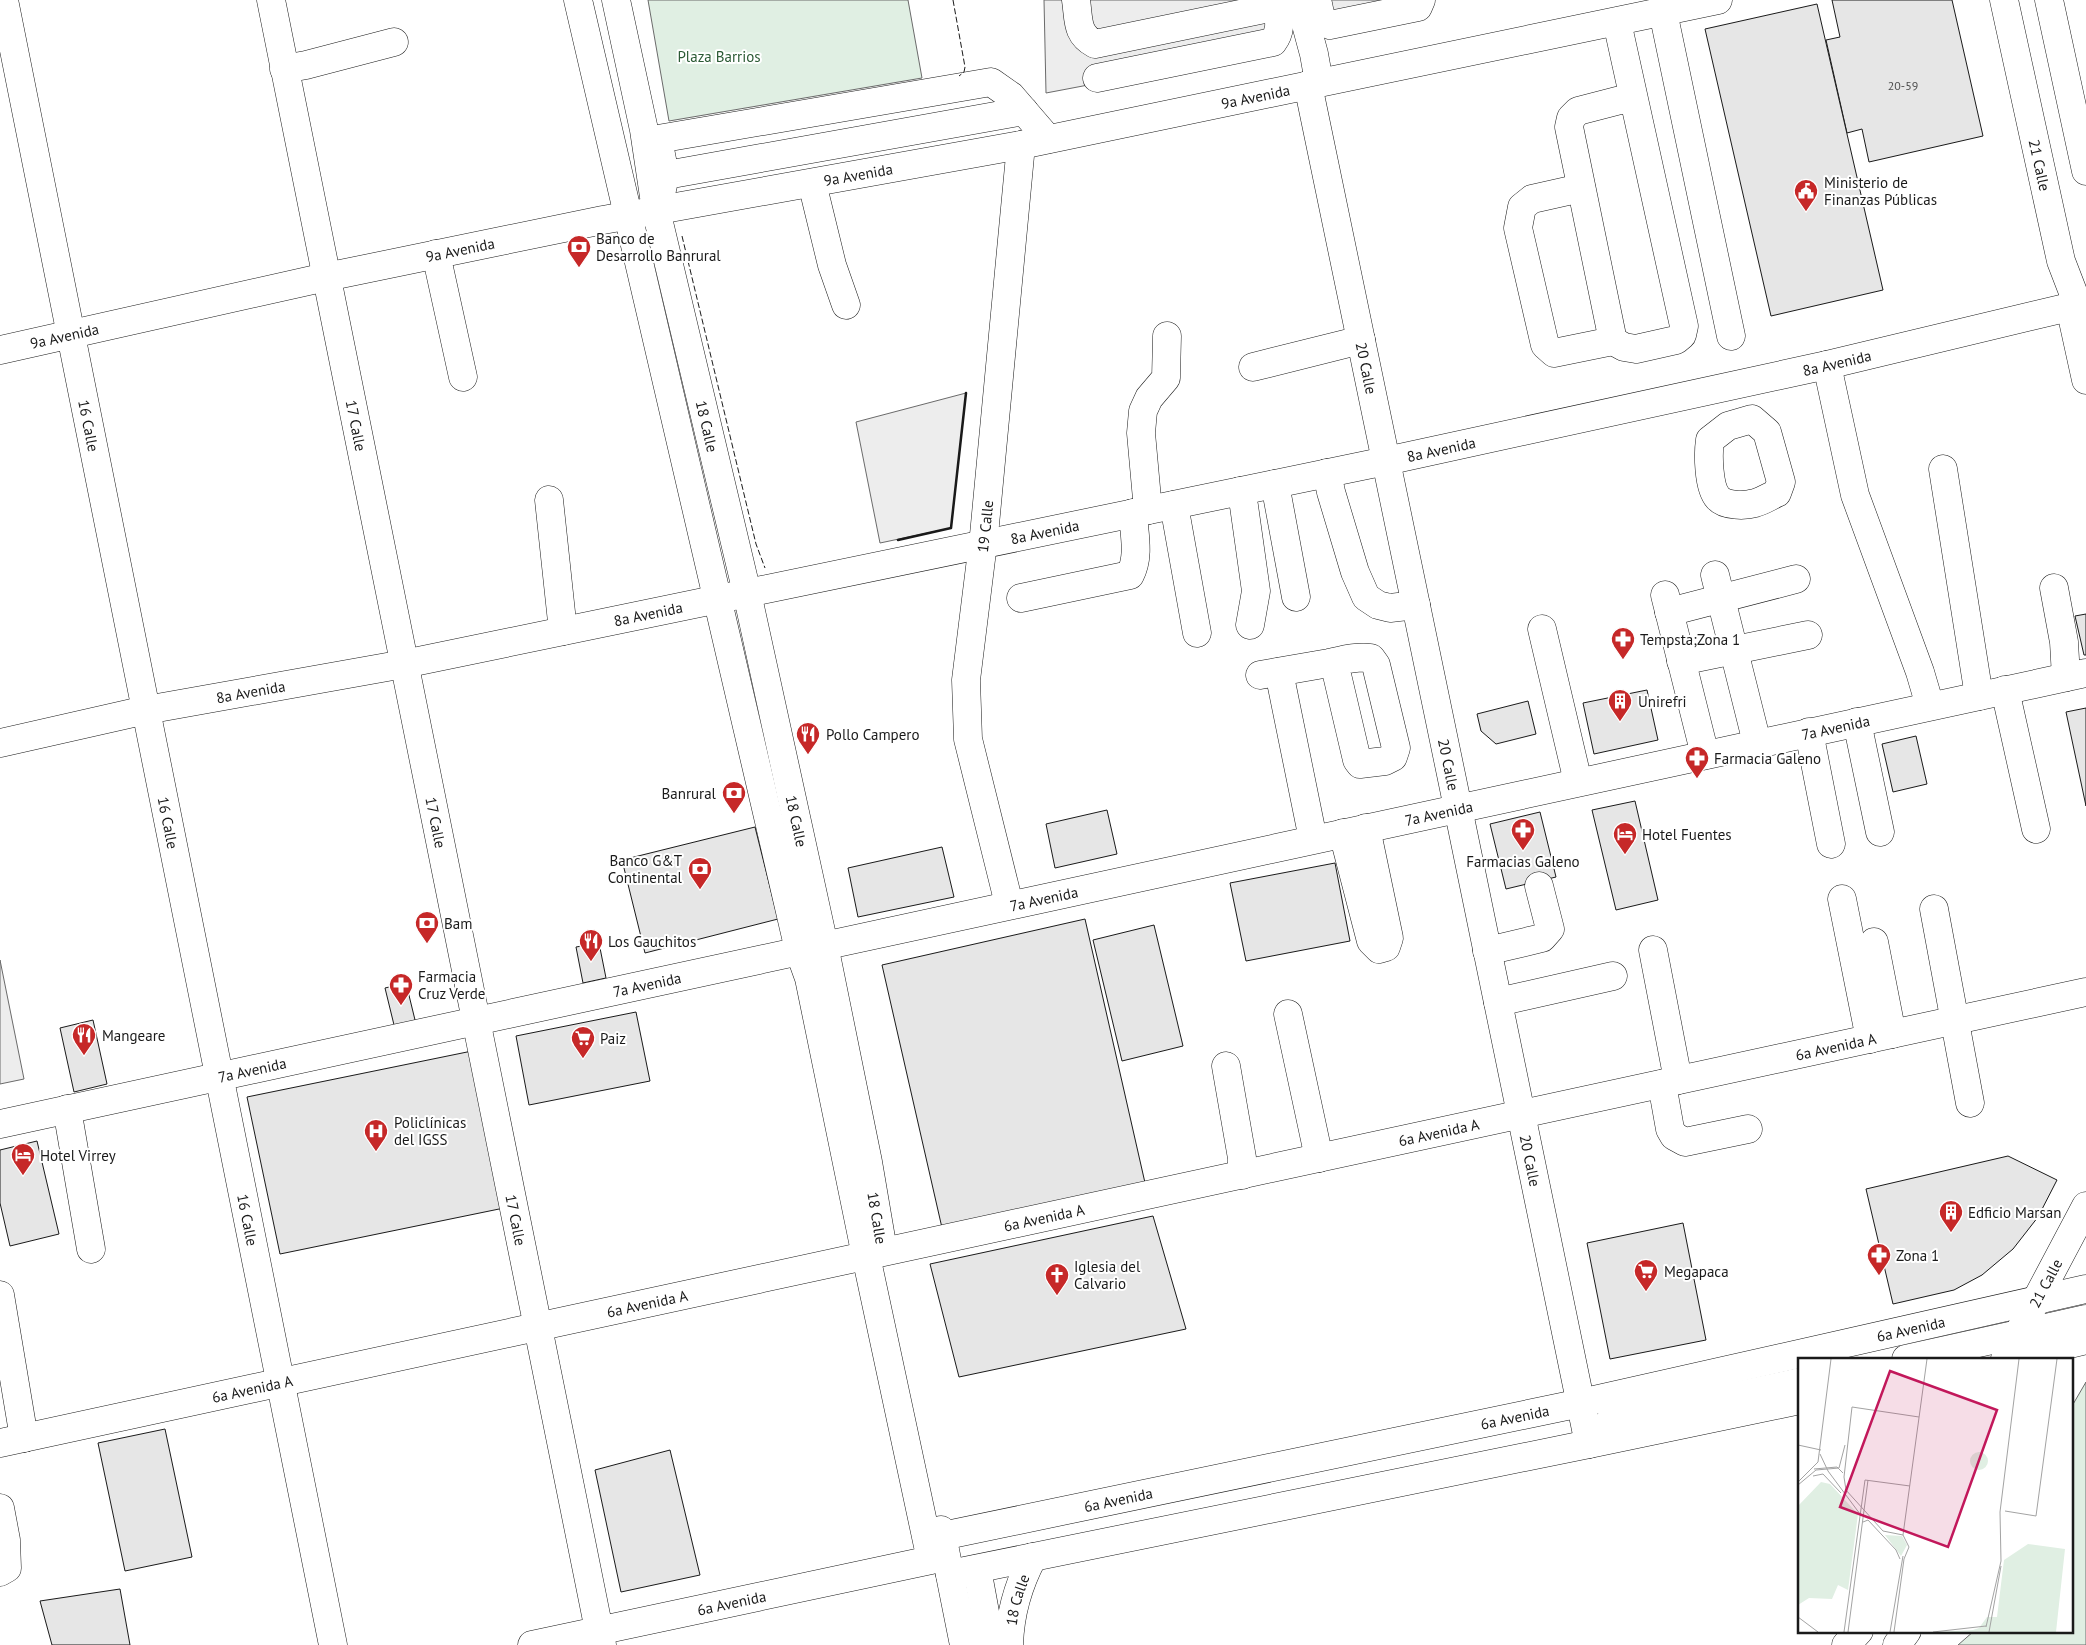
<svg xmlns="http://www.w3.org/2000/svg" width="2086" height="1645" font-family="'PT Sans',sans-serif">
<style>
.green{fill:#e0efe3;stroke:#6a6a6a}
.parking{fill:#ededed;stroke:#6a6a6a}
.building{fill:#e6e6e6;stroke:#1a1a1a}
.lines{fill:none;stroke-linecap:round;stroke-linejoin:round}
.minor-casing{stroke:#1a1a1a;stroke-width:29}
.major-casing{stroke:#1a1a1a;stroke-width:29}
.minor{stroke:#fff;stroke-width:28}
.major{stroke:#fff;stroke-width:28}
.fence{stroke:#1a1a1a;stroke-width:1;stroke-dasharray:6 2.5;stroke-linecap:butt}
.wall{stroke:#1a1a1a;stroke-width:2.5}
.labels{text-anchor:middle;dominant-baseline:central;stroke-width:4;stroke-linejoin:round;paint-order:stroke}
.number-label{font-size:12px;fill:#4d4d4d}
.park-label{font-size:15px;fill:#2b5a34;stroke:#fff}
.street-label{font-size:15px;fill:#1a1a1a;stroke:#fff}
.poi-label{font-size:15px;fill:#1a1a1a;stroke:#fff;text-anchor:start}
.inset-road{fill:none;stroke:#a3a3a3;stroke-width:1}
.view{fill:#c2185b;fill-opacity:0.15;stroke:#c2185b;stroke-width:2.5}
.inset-edge{fill:none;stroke:#1a1a1a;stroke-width:2.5}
</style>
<rect width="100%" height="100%" fill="#fff"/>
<g class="green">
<polygon points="648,0 908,0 922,78 669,121"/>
<polygon points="2086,1382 2086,1645 1958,1645 1974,1631 2072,1631 2072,1406"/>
</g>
<g class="parking">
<polygon points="1044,0 1407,0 1409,8 1281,31 1283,48 1046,93"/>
<polygon points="966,393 951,528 880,543 856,422"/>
<polygon points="0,960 24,1079 0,1084"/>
</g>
<g class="building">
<polygon points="1832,0 1952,0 1983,136 1869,162 1862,129 1847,133 1826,40 1840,37"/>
<polygon points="1817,4 1883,290 1771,316 1705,29"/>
<polygon points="2086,614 2086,655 2084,655 2075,616"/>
<polygon points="1647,690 1658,740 1594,754 1583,703"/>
<polygon points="1528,701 1536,734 1496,744 1481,731 1477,714"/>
<polygon points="2086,708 2086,806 2066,712"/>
<polygon points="1916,736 1927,784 1893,792 1882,744"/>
<polygon points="1635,801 1658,900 1616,910 1592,810"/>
<polygon points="1107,810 1117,854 1055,868 1046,824"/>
<polygon points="1540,812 1556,877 1506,889 1490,824"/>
<polygon points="755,827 778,919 645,953 622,860"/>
<polygon points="942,847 954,897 858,917 848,868"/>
<polygon points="1335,863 1350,941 1246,961 1230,883"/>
<polygon points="1085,919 1148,1196 945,1241 882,965"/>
<polygon points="1154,925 1183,1046 1122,1061 1093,940"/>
<polygon points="599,943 606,978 583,983 576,947"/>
<polygon points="406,983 416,1024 395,1029 385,988"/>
<polygon points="636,1012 650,1081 529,1105 516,1036"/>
<polygon points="93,1020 107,1084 74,1092 60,1028"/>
<polygon points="472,1051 504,1208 280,1254 247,1097"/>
<polygon points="37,1141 59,1234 10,1246 0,1203 0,1150"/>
<polygon points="2008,1156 2057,1180 2038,1217 2013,1249 1982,1275 1954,1290 1893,1304 1866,1189"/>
<polygon points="1153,1216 1186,1329 959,1377 930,1264"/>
<polygon points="1683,1223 1706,1340 1610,1359 1587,1243"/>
<polygon points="165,1429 192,1557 125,1571 98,1443"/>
<polygon points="670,1450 700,1575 621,1592 595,1470"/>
<polygon points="120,1589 130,1645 52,1645 40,1601"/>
</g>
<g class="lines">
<g class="minor-casing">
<g id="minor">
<path id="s1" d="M4 0 333 1645"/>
<path id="s2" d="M271 0 476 1020"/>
<path id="s3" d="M616 0 644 130 656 210 747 593 824 945 868 1162 883 1250"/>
<path d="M1076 0C1079 20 1076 34 1095 44L1308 0"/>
<path d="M1317 0C1320 10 1319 21 1330 25L1418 7 1421 0"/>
<path id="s4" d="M2004 0 2061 261 2086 326"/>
<polyline points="2049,0 2086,171"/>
<polyline points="1300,2 1314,54 1319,82"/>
<polyline points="1663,12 1731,336"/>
<polyline points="1617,22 1684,326 1682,335 1676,340 1636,349 1624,347 1613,341 1569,127 1571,118 1578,111 1632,97"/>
<polyline points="284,69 306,65 394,42"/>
<path d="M1097 78 1273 42C1282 30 1279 20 1277 6"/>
<path id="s5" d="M1308 85 1458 808"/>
<polyline points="664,170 658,139 991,82 1011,96 1048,139"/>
<polyline points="812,183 832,265 846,305"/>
<polyline points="1581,188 1532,199 1522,207 1518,228 1545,345 1554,353 1613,341"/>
<polyline points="661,194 665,176 672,174 1024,111"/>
<polyline points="436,254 463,377"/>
<polyline points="2070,307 2086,380"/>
<path id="s6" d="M0 350 326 277 603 220 1021 145 1718 0"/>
<polyline points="1827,365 1855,495 1920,672 1930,706"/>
<polyline points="1253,367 1361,340"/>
<path d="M1752 419 1767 432 1781 482 1777 493C1770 496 1763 501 1755 503 1745 506 1725 506 1718 498 1708 487 1708 453 1710 440L1728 426Z"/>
<polyline points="1943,469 1979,696"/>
<polyline points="1327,473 1331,492 1355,572 1366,597 1378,605 1390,608 1416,605"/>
<polyline points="1275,484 1296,597"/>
<polyline points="1240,491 1244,506 1256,591 1250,625"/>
<polyline points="549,500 563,631"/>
<polyline points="1174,505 1197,633"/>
<polyline points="1148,510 1141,433 1143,411 1149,398 1166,378 1167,336"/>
<polyline points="1715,575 1757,743"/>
<polyline points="2054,588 2064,642 2066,677"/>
<polyline points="1665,595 1705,755"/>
<path d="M1021 598 1130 575C1140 556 1134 534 1133 513"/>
<polyline points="1669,612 1796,579"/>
<polyline points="1542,629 1578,782"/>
<polyline points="1681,661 1808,635"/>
<polyline points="1279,672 1313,839"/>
<path d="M1260 675C1283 671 1306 667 1329 663 1343 660 1357 656 1371 658L1376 665 1396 748 1393 757 1385 761 1360 764 1357 760 1334 662"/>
<polyline points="2005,690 2036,829"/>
<polyline points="1857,722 1880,832"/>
<polyline points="1809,732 1831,844"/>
<path id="s7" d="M0 743 146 710 404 664 1386 461 1827 365 2086 303"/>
<polyline points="1343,833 1371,941 1379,949 1386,947 1389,938 1366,828"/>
<polyline points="1842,899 1870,1039"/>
<path id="s8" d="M1009 904 968 739 966 680 984 535 1021 145"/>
<polyline points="1934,909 1970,1103"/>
<polyline points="1874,942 1892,1034"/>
<polyline points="1653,950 1678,1080"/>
<polyline points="1487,951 1542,938 1550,929 1539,886"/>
<polyline points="1498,1002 1613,976"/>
<polyline points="1288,1014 1319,1158"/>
<polyline points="1226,1066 1242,1158 1242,1175"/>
<polyline points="1662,1084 1670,1129 1674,1136 1685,1142 1748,1129"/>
<polyline points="67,1109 91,1249"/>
<polyline points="0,1295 24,1438"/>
<polyline points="1906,1359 2086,1319"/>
<path id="s9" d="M0 1443 2086 992"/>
<polyline points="0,1508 6,1540 7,1568 0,1572"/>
<polyline points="941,1530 964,1645"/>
<path id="s10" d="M942 1536 1581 1403"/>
<polyline points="977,1569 991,1645"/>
<polyline points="950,1574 1589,1444 1607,1424 1800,1382"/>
<path id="s11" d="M532 1645 931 1560 866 1256 809 978 799 950 578 0"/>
<path id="s12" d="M1009 1645C1010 1613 1018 1585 1033 1557"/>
</g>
</g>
<g class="major-casing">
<g id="major">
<path id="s13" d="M1458 808 1589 1444 1800 1400"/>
<path id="s14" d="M476 1020 602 1645"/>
<path id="s15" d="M0 1124 2086 673"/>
<path id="s16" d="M2005 1359 2086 1206"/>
<polyline points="2007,1359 2086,1340"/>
<path id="s17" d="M1581 1403 2086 1289"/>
<polyline points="1846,1645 1859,1631"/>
<polyline points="1897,1645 1907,1631"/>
</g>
</g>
<use href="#minor" class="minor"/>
<use href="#major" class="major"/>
<g class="fence">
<polyline points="953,0 965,67 964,72 959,76"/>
<polyline points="682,236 756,544 765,568"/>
</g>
<polyline class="wall" points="898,540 951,528 966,393"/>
</g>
<defs>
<g id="civic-pin" transform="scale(1.25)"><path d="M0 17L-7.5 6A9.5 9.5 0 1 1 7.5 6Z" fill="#c62828" stroke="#fff"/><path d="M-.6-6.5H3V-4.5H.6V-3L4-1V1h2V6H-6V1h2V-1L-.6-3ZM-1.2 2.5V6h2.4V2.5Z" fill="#fff"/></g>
<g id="bank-pin" transform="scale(1.25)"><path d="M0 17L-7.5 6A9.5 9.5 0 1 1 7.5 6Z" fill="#c62828" stroke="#fff"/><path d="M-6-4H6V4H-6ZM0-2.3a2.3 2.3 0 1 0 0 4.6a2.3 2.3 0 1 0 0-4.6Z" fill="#fff"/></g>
<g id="pharmacy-pin" transform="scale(1.25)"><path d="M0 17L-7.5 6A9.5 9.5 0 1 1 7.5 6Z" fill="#c62828" stroke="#fff"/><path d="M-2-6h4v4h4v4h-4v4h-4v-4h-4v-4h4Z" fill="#fff"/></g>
<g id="building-pin" transform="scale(1.25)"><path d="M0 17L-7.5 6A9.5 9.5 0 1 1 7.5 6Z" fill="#c62828" stroke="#fff"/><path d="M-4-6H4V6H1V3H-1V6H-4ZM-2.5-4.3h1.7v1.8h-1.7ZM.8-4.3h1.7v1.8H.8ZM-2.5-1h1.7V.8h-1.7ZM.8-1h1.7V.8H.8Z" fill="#fff"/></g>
<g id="restaurant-pin" transform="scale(1.25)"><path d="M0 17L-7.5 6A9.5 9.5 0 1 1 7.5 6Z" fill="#c62828" stroke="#fff"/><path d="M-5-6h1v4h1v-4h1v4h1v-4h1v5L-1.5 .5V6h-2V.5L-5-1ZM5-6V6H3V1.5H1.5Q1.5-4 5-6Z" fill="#fff"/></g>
<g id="hotel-pin" transform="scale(1.25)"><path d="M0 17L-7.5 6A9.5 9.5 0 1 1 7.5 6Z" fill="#c62828" stroke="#fff"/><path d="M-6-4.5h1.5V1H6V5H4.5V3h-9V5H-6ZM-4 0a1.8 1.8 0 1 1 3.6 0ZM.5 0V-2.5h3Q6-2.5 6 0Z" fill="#fff"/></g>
<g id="supermarket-pin" transform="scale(1.25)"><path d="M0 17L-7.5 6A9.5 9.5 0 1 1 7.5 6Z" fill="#c62828" stroke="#fff"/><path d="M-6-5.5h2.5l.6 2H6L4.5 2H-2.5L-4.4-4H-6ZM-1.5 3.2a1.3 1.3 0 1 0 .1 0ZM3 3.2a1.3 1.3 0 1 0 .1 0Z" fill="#fff"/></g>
<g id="hospital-pin" transform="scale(1.25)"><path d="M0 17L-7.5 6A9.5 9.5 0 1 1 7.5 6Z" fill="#c62828" stroke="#fff"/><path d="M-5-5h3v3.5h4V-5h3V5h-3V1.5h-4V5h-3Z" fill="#fff"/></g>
<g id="church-pin" transform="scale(1.25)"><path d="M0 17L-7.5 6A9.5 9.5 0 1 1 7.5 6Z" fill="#c62828" stroke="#fff"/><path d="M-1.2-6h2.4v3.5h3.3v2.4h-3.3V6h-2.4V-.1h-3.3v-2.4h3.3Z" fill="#fff"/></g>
</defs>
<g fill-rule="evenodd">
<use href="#civic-pin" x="1806" y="191"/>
<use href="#bank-pin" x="579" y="247"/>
<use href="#pharmacy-pin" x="1623" y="639"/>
<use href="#building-pin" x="1620" y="701"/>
<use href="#restaurant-pin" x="808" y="734"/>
<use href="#pharmacy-pin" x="1697" y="758"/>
<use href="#bank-pin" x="734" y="793"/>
<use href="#pharmacy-pin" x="1523" y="830"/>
<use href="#hotel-pin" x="1625" y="834"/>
<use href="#bank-pin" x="700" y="869"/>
<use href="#bank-pin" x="427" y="923"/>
<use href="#restaurant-pin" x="591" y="941"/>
<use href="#pharmacy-pin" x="401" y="985"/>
<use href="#restaurant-pin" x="84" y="1035"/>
<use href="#supermarket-pin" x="583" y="1038"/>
<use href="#hospital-pin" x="376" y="1131"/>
<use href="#hotel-pin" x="23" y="1155"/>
<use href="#building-pin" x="1951" y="1212"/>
<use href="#pharmacy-pin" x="1879" y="1255"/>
<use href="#supermarket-pin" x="1646" y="1271"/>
<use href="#church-pin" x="1057" y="1275"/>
</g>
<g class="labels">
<g class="number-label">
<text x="1903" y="85">20-59</text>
</g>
<g class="park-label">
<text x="719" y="56">Plaza Barrios</text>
</g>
<g class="street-label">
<text stroke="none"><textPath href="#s6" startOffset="1281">9a Avenida</textPath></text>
<text stroke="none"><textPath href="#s4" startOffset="169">21 Calle</textPath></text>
<text stroke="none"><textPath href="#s6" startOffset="876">9a Avenida</textPath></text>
<text stroke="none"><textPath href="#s6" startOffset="471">9a Avenida</textPath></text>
<text stroke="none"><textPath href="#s6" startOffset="66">9a Avenida</textPath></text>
<text stroke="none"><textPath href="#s7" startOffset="1876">8a Avenida</textPath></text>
<text stroke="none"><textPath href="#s5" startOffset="289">20 Calle</textPath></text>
<text stroke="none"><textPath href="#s1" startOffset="434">16 Calle</textPath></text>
<text stroke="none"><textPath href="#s2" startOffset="434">17 Calle</textPath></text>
<text stroke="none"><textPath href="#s3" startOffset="436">18 Calle</textPath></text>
<text stroke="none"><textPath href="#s7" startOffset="1471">8a Avenida</textPath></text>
<text stroke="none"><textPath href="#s8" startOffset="384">19 Calle</textPath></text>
<text stroke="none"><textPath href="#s7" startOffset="1066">8a Avenida</textPath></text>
<text stroke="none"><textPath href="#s7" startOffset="661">8a Avenida</textPath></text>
<text stroke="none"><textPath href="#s7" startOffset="256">8a Avenida</textPath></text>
<text stroke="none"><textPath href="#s15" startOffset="1878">7a Avenida</textPath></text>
<text stroke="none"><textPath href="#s5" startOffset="694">20 Calle</textPath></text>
<text stroke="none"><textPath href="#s15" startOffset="1472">7a Avenida</textPath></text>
<text stroke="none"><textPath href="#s3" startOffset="841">18 Calle</textPath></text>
<text stroke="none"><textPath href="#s1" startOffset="839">16 Calle</textPath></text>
<text stroke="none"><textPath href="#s2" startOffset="839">17 Calle</textPath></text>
<text stroke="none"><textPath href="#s15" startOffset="1068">7a Avenida</textPath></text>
<text stroke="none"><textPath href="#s15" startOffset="662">7a Avenida</textPath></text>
<text stroke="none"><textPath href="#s9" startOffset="1878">6a Avenida A</textPath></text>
<text stroke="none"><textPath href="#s15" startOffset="258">7a Avenida</textPath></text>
<text stroke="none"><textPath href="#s9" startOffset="1472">6a Avenida A</textPath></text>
<text stroke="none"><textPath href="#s13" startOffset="360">20 Calle</textPath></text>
<text stroke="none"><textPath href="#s3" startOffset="1246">18 Calle</textPath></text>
<text stroke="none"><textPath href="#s9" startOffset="1068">6a Avenida A</textPath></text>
<text stroke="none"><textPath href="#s1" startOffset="1244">16 Calle</textPath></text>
<text stroke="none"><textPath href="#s14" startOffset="204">17 Calle</textPath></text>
<text stroke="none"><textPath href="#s16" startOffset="86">21 Calle</textPath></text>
<text stroke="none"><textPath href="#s9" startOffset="662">6a Avenida A</textPath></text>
<text stroke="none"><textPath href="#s17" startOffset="338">6a Avenida</textPath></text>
<text stroke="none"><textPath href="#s9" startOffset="258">6a Avenida A</textPath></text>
<text stroke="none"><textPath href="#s10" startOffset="585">6a Avenida</textPath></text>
<text stroke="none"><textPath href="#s10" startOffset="180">6a Avenida</textPath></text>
<text stroke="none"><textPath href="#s12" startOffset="46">18 Calle</textPath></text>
<text stroke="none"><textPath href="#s11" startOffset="204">6a Avenida</textPath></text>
</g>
<g class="poi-label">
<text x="1824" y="182">Ministerio de<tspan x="1824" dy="17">Finanzas Públicas</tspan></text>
<text x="596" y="238">Banco de<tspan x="596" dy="17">Desarrollo Banrural</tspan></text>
<text x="1640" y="639">Tempsta;Zona 1</text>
<text x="1638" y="701">Unirefri</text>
<text x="826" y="734">Pollo Campero</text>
<text x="1714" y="758">Farmacia Galeno</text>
<text x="716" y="793" text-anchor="end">Banrural</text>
<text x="1642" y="834">Hotel Fuentes</text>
<text x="682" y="860" text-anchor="end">Banco G&amp;T<tspan x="682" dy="17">Continental</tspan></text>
<text x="1523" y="861" text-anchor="middle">Farmacias Galeno</text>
<text x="444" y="923">Bam</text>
<text x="608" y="941">Los Gauchitos</text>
<text x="418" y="976">Farmacia<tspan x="418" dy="17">Cruz Verde</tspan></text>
<text x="102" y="1035">Mangeare</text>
<text x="600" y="1038">Paiz</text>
<text x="394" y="1122">Policlínicas<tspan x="394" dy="17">del IGSS</tspan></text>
<text x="40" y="1155">Hotel Virrey</text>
<text x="1968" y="1212">Edficio Marsan</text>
<text x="1896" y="1255">Zona 1</text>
<text x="1074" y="1266">Iglesia del<tspan x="1074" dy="17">Calvario</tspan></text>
<text x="1664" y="1271">Megapaca</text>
</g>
</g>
<g transform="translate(1798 1358)">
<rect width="275" height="275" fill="#fff"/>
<path d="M172 103a9 9 0 1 1 18 0a9 9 0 1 1-18 0ZM23 124 32 126 60 156 50 232 40 227 34 241 11 240 0 247V148ZM87 177 104 178 109 187 103 198ZM230 186 267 191 258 274H139L175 272 181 270 189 259H199L206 202Z" fill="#e0efe3"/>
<path class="inset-road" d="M0 87 23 92M22 96 30 113 62 156M16 111 39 109 45 115M15 118 25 116 43 135M0 124 20 104 33 1M0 127 18 112 41 110 47 87M47 131 85 173 105 177M48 132 46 119 54 49 121 59M207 153 238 158 259 1M65 164 70 162 98 192 102 201M105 177 129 1M0 259 20 274M188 269 203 203 202 154 221 1M46 274 67 122 112 128M50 274 70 122M92 274 105 198M96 274 106 201 111 189 105 177M135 274 188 268M191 274 203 208"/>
<path class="view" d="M92 13 199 52 150 189 42 149Z"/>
<rect width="275" height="275" class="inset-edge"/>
</g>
</svg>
